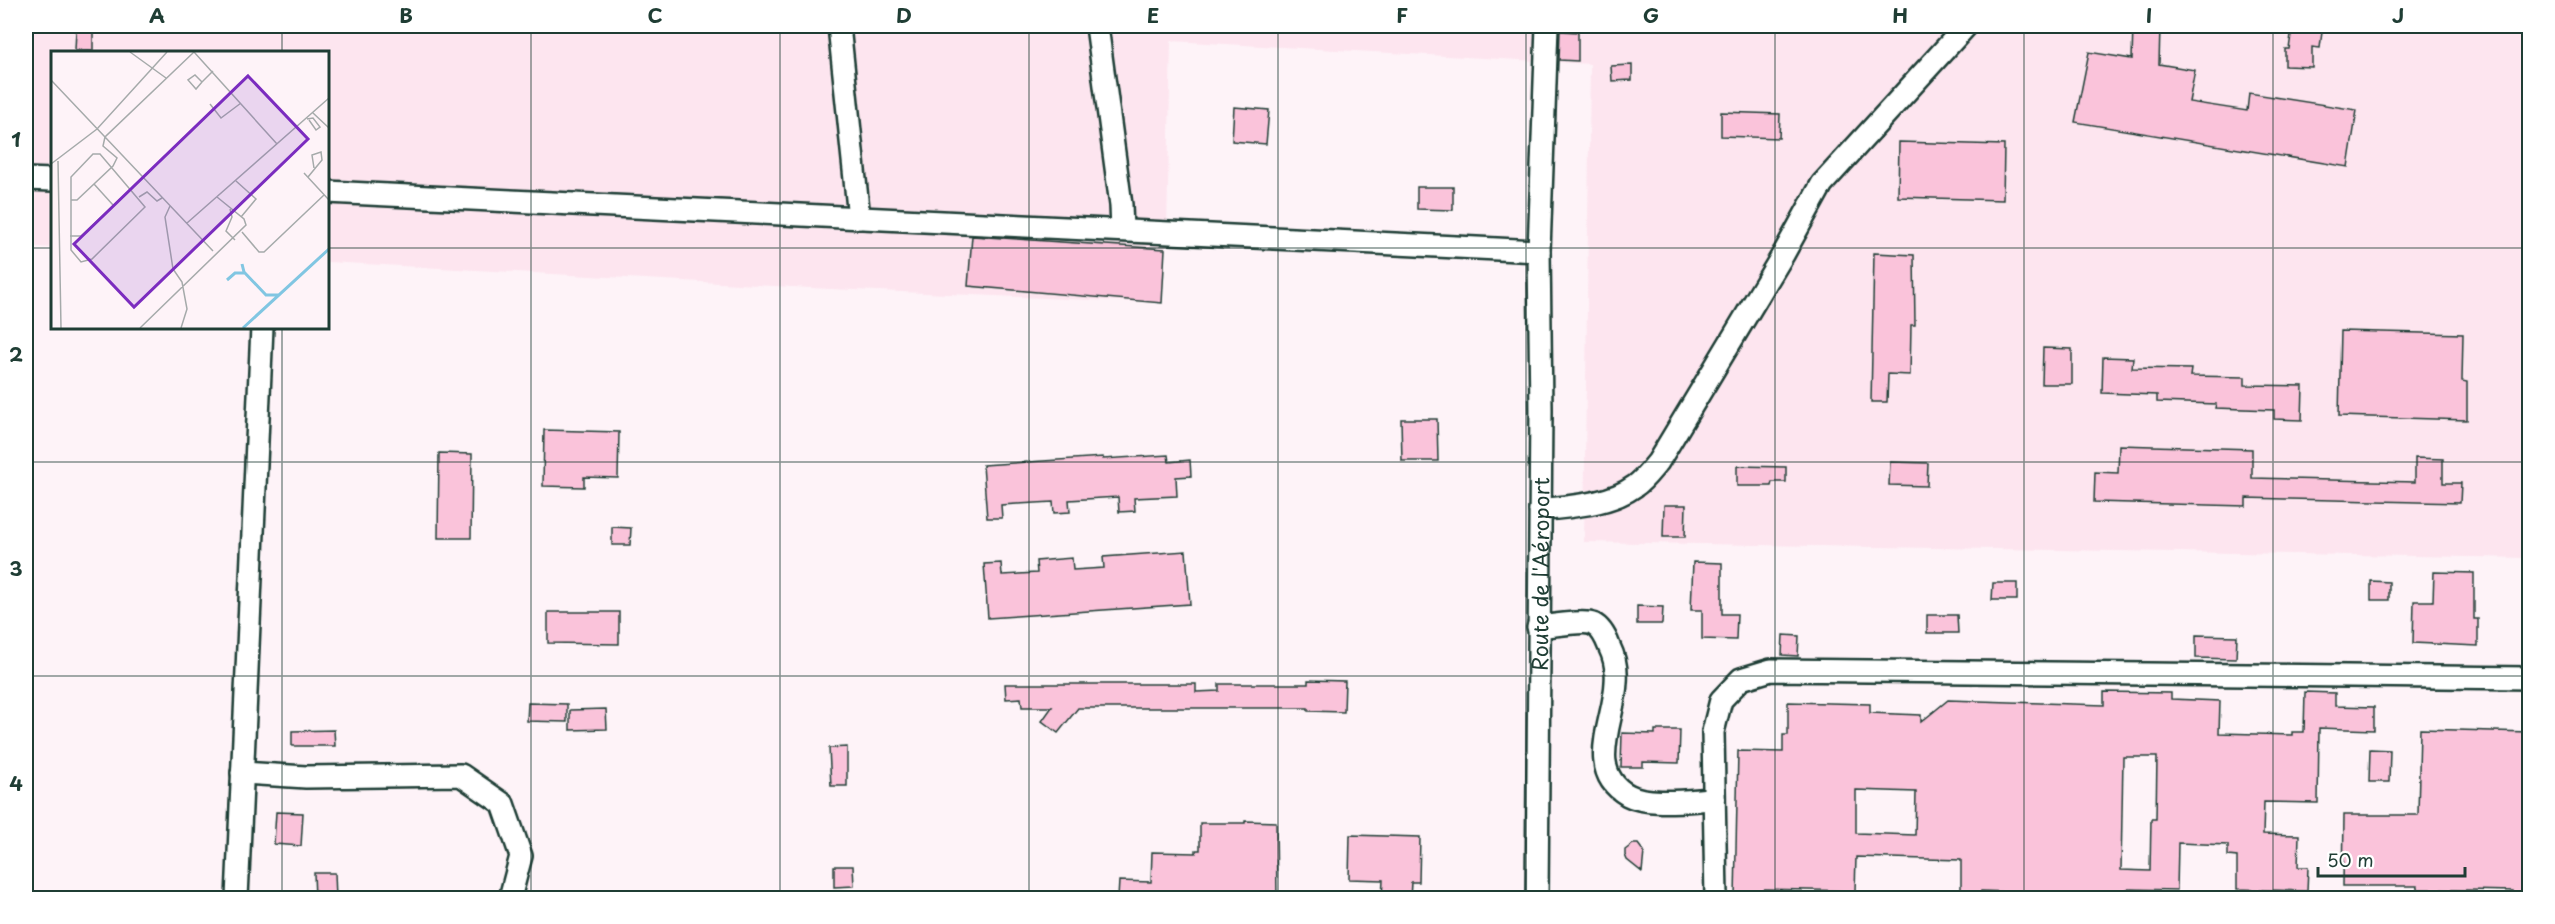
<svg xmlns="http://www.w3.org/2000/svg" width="2555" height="924" font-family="'Playpen Sans',sans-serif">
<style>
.built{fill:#fde5ef}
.building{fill:#fac3da;stroke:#1f3d34;stroke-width:1.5;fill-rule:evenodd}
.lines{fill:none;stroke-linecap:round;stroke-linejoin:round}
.minor-casing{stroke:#1f3d34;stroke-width:26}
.minor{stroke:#fff;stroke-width:21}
.grid{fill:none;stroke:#1f3d34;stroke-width:1.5;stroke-opacity:0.55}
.labels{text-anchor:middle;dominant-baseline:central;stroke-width:5;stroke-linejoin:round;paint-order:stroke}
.street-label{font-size:21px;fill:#1f3d34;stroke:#fff}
.inset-river{fill:none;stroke:#81c6e2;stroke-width:3}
.inset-road{fill:none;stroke:#a5aaaa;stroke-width:1.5}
.view{fill:#7b2cbf;fill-opacity:0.15;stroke:#7b2cbf;stroke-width:3}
.inset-edge{fill:none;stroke:#1f3d34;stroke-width:3}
.neatline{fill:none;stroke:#1f3d34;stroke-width:2}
.grid-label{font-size:20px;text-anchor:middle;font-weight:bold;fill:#1f3d34}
</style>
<rect width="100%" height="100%" fill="#fef3f8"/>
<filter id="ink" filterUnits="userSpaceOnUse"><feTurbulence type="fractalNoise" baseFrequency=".0167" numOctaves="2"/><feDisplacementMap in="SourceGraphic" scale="12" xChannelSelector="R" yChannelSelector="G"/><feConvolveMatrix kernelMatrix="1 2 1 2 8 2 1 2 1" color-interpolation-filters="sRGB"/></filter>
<g filter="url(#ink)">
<polygon class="built" points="26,26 2529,26 2529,558 1584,542 1590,64 1171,41 1167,232 1162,303 830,289 327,262 327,52 52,52 52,248 26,246"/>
<g class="building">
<polygon points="2133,27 2160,28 2159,64 2195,70 2189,102 2247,111 2249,93 2357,110 2348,167 2075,122 2089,52 2132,59"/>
<polygon points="2292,28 2322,32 2320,48 2312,47 2312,67 2285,66 2285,49 2289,49"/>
<polygon points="76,30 93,30 93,51 75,50"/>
<polygon points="1560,31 1578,32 1578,61 1559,60"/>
<polygon points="1632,65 1632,80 1612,81 1611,66"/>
<polygon points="1234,107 1269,110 1266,144 1232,141"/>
<polygon points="1721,112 1780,114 1779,138 1721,136"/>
<polygon points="1899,142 2004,145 2003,200 1898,197"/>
<polygon points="1417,187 1453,187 1453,210 1417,209"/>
<polygon points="972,236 1165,249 1162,303 968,286"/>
<polygon points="1874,253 1914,255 1915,325 1911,325 1910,375 1888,374 1887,402 1871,402"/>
<polygon points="2341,331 2463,334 2462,381 2467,382 2467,420 2339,416"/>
<polygon points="2043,348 2072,349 2072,384 2042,384"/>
<polygon points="2103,357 2133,358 2132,368 2191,369 2190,376 2245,377 2245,385 2303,386 2302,420 2274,419 2274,410 2215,408 2216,404 2157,402 2157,395 2102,393"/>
<polygon points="1401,419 1437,419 1438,461 1402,461"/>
<polygon points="544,430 619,432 618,478 584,477 584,487 543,486"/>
<polygon points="2119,445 2252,449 2252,478 2415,482 2415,458 2443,459 2443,483 2461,483 2460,503 2246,498 2246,506 2094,502 2095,472 2118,473"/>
<polygon points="439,453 472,454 471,538 438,538"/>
<polygon points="1168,455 1169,462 1190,460 1191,476 1176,477 1177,496 1134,498 1135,511 1119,512 1118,497 1069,500 1070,512 1054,513 1053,502 1001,505 1002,518 987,518 983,465 1103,457 1103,459"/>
<polygon points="1890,462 1928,463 1927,486 1889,485"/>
<polygon points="1737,466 1786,467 1786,482 1772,482 1771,486 1737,486"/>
<polygon points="1664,505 1686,505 1685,537 1663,537"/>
<polygon points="612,527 631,528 630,545 612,545"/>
<polygon points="1186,551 1190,604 988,618 984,564 1001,563 1002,575 1037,573 1036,561 1072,558 1073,570 1104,568 1103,557"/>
<polygon points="1693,562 1722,563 1722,614 1737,614 1736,640 1702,639 1702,610 1691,610"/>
<polygon points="2434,572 2474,573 2474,619 2478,619 2478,646 2413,643 2414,601 2433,601"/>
<polygon points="2371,581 2389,582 2389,600 2371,600"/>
<polygon points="1993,583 2017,583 2017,600 1992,600"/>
<polygon points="1637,606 1663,607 1662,624 1637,624"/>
<polygon points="548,612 619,612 619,644 548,643"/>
<polygon points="1927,615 1957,615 1958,633 1927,633"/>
<polygon points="1783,635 1799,636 1798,656 1782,655"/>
<polygon points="2196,635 2237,636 2236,659 2196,658"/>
<polygon points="1308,680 1345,681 1344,712 1308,711 1308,708 1078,708 1058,733 1042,721 1052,707 1022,707 1021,698 1006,699 1005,684 1196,684 1196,692 1219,691 1219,684 1308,684"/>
<path d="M2104 692 2171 693V699L2220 701 2219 733 2292 735V732H2304L2305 692 2335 693V706L2374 707V730L2319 728 2318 803 2264 802 2263 834 2299 835 2298 867H2308L2307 891 2237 889V857L2228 856V845L2178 843 2177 890 2127 889V896L1981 891V896H1961V860L1856 857 1855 891 1764 889V898H1735L1738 751 1783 752V735H1788V702L1870 704V713L1921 715V722L1948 700 2104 705ZM2123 757H2157L2156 819H2151L2150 871 2121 870ZM1856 790 1916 792 1915 835 1856 833Z"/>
<polygon points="528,703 567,704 567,722 527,721"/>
<polygon points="606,709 607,729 570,730 570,710"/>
<polygon points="2420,729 2529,732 2529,894 2513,893 2513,891 2417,889 2417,886 2343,886 2344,815 2418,815"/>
<polygon points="334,730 335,746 292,746 292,731"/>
<polygon points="1655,730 1680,730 1679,763 1643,762 1643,767 1621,767 1622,733 1655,734"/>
<polygon points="847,747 847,786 831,786 829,748"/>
<polygon points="2370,749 2390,750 2389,782 2369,782"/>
<polygon points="276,812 303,813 301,846 274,844"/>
<polygon points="1245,821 1276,822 1277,897 1118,898 1119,881 1151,882 1152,852 1196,853 1196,850 1200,850 1200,823 1245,823"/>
<polygon points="1350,835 1420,837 1419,882 1411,882 1410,898 1382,898 1383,880 1349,879"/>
<polygon points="1633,844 1638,844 1644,852 1642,872 1627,860 1625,855 1625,850"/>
<polygon points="834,866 853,866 854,886 834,887"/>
<polygon points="314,873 335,873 336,898 315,898"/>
</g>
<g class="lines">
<g class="minor-casing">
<g id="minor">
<polyline points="839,26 859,218"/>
<polyline points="1097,26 1121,205 1122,230"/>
<polyline points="26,179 52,180"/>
<polyline points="327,192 1539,251"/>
<path d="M1540 510C1571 506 1609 505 1635 486 1644 480 1651 470 1658 462L1784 253 1822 184 1966 26"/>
<path d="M1538 627C1550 626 1584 620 1593 624 1601 628 1606 638 1609 646 1614 656 1617 670 1616 682 1615 719 1584 771 1628 795 1648 806 1691 800 1714 799"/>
<polyline points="242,773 306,777 461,775 503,804 521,856 510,898"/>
<polyline points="237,898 262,327"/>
<path id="s1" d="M1537 898 1541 410 1539 251 1547 26"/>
<polyline points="1716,898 1713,732 1721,700 1741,679 1771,670 2530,678"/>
</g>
</g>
<use href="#minor" class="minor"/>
</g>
</g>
<path class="grid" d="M282 26V52M531 26V898M780 26V898M1029 26V898M1278 26V898M1526 26V898M1775 26V898M2024 26V898M2273 26V898M26 248H52M327 248H2530M282 327V898M26 462H2530M26 676H2530"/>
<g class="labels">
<g class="street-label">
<text stroke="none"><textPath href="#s1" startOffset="324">Route de l'Aéroport</textPath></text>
</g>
</g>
<g transform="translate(51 51)">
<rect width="278" height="278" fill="#fef3f8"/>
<path class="inset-river" d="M191 213 193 221 215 244H228M176 229 184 222H194M192 277 278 198"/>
<path class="inset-road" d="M79 1 115 27M143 1 226 93M0 29 162 200M151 31 145 38 137 29 144 24 151 31 162 20M159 53 170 67 190 52M262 62 278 77M256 68 262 67 269 76 265 79 258 69M42 103H49L94 156 41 208 30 211 20 199V126ZM7 110 10 277M0 113 46 78 116 1M253 122 278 149M257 126 271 109 270 101 261 104 263 117M185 130 205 148 190 166M43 133 62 154M88 146 96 141 106 150 111 147M20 149H26L62 115 66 107 52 95 54 86 143 1M119 155 114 166 122 218 131 231 136 258 130 277M179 158 181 166 175 180 184 189M136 172 278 47M191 181 208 201H213L273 144M19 185H30L80 138M89 277 195 174 193 168 166 146"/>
<path class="view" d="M197 25 257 88 83 256 23 193Z"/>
<rect width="278" height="278" class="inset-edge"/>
</g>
<rect width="2555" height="924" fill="none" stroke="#fff" stroke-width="66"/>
<path d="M2318 867v9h147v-9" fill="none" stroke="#1f3d34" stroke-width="3"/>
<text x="2327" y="867" font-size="18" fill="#1f3d34" stroke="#ffffff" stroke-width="4.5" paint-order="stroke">50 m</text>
<rect x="33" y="33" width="2489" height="858" class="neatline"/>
<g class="grid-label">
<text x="157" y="23">A</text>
<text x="406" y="23">B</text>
<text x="655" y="23">C</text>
<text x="904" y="23">D</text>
<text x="1153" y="23">E</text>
<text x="1402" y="23">F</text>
<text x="1651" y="23">G</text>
<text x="1900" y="23">H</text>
<text x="2149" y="23">I</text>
<text x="2398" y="23">J</text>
<text x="16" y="147">1</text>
<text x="16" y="362">2</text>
<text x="16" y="576">3</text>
<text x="16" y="791">4</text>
</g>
</svg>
